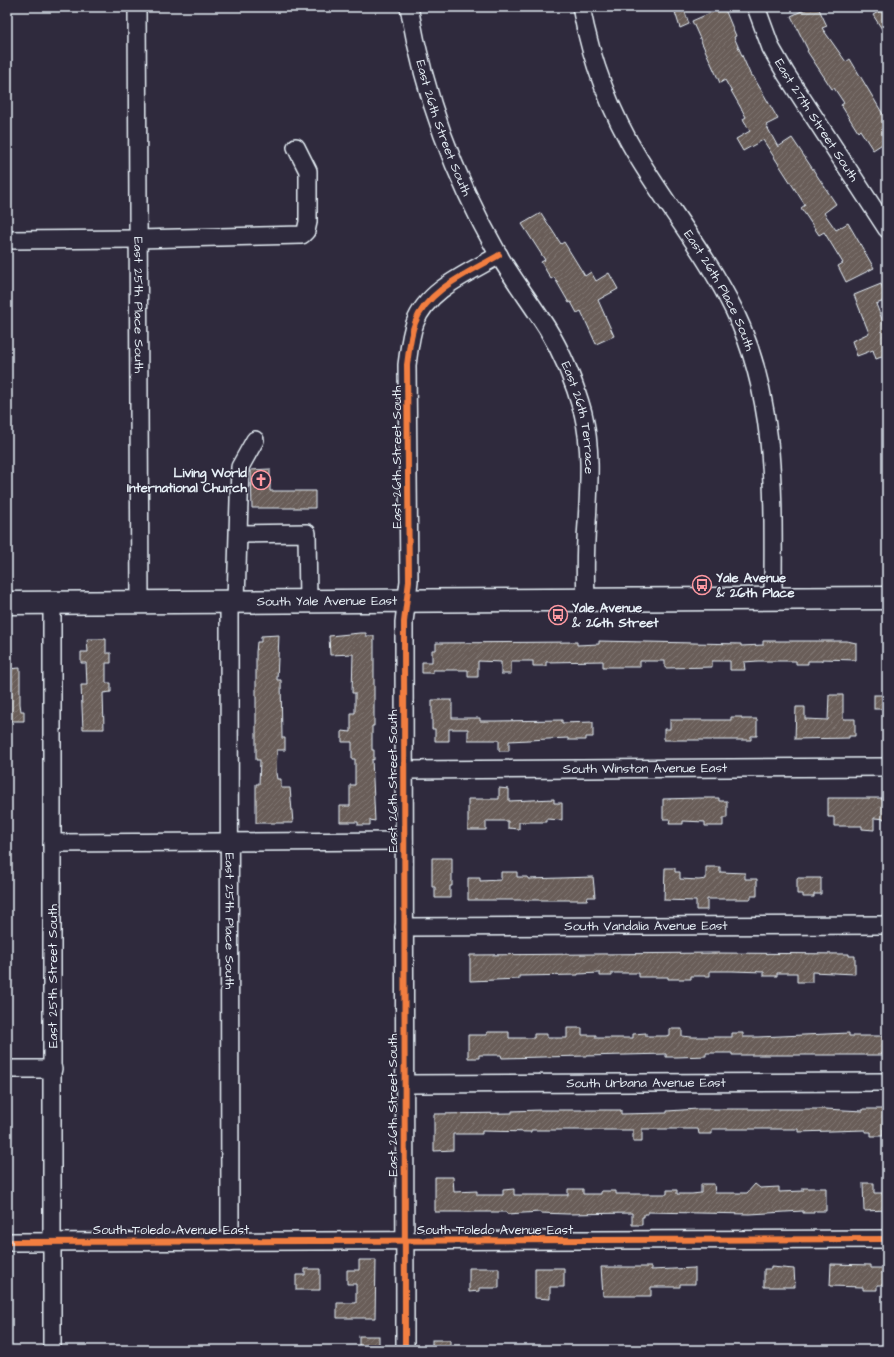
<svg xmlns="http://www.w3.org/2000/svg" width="894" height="1357" font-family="'Architects Daughter',sans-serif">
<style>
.building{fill:url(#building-hatch);stroke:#e8f1f8}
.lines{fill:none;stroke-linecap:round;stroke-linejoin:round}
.minor-casing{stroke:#e8f1f8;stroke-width:20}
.major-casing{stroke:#e8f1f8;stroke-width:25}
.minor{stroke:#2f2a3d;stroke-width:17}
.major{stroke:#2f2a3d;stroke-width:22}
.cycleway-casing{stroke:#2f2a3d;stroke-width:8}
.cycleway{stroke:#f27e40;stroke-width:6}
.labels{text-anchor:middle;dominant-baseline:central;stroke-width:3;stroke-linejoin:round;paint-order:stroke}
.street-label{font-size:13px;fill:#e8f1f8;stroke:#2f2a3d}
.poi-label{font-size:13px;font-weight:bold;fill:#e8f1f8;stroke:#2f2a3d;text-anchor:start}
</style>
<defs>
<pattern id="building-hatch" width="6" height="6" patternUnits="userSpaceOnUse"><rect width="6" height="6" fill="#695d58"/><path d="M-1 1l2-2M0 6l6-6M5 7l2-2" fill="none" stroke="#7e7571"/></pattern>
</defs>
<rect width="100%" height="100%" fill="#2f2a3d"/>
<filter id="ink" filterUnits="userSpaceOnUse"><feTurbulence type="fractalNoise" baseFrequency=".025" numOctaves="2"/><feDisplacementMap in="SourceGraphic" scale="8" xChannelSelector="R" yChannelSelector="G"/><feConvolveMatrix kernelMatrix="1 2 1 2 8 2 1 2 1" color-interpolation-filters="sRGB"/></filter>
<g filter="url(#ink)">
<g class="building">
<polygon points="724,7 736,36 734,37 751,76 753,76 778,119 766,125 778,147 792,138 836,204 824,213 836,230 848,223 874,268 846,282 838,266 843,263 824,232 819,235 801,208 805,205 763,140 743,151 736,139 750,131 743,119 746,117 725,80 720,83 692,21"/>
<polygon points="810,7 818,7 827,26 822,28 846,62 850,59 887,121 887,141 873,150 860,130 858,132 841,105 844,103 834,88 832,89 807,51 808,50 791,16"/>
<polygon points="887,7 887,37 873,15"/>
<polygon points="684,9 689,24 680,28 675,12"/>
<polygon points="541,213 561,244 564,242 585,276 591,272 596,281 609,273 618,289 598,300 614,336 596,344 581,311 577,313 571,302 569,303 554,277 551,279 541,262 545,260 522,224"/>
<polygon points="881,284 887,300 876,304 887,332 887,355 876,359 873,350 857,356 852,341 869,333 854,295"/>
<polygon points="270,469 270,491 315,491 315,508 252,508 251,470"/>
<polygon points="360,633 366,633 366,636 374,636 374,726 372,726 372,750 374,750 374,760 372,759 375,821 370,820 370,825 358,825 358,822 340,822 340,806 350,806 350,785 355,785 355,759 352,759 352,742 342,742 342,731 351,732 351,713 355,713 355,693 352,693 353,654 330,655 329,636"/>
<polygon points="279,635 277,680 281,680 282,738 285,738 285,750 277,750 276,773 277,779 281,779 281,788 290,788 293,823 256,823 256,784 259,784 260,760 256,760 256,652 257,642 261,642 261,636"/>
<polygon points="87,639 106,639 106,653 111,653 111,663 106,663 106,683 111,683 111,692 103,693 104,729 83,729 81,685 87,685 86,663 81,663 81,652 88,652"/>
<polygon points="599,641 741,644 741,646 763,645 763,641 847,641 856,643 856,660 822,659 822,661 808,661 808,664 796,664 796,661 758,661 744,662 745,670 730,670 730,661 712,661 712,667 665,668 665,661 640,661 640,667 603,667 603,661 546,662 546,666 533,666 533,661 511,661 511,674 501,674 501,662 478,661 478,677 468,677 468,670 433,670 433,673 422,673 422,662 432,662 432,650 436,650 436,643 577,642 577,645 599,644"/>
<polygon points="20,668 20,704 21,711 24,711 24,721 7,721 7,669"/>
<polygon points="829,695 843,695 843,719 855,719 855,736 849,736 849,738 795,739 796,707 805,707 805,719 828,720"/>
<rect x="874" y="695" width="13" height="14"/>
<polygon points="432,700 452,700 452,718 480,718 480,721 495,721 562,720 562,723 593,722 593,737 586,737 586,740 568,740 568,738 509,741 509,751 499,751 499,740 468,740 468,729 449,729 449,741 435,741 435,729 432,729"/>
<polygon points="731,717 742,717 742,719 757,719 757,736 751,736 751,740 664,740 664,729 670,729 670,720 731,720"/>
<polygon points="499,788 509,789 509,801 554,799 554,803 562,803 562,820 546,819 546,822 519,822 519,829 508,828 508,821 486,821 486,830 468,830 468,799 499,799"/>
<polygon points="699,798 719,798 719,801 727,801 727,818 723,818 723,826 705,826 705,822 683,821 683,824 669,824 670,819 663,819 663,799"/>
<polygon points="828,798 882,798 882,800 887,800 887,819 874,818 874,830 862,829 862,826 834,826 834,817 828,817"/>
<polygon points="432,858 452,858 452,886 450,886 450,898 435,898 435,887 432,887"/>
<polygon points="706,867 720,867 720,872 745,873 745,879 757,879 757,896 751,896 751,899 707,899 707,910 696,910 696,901 664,900 665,868 675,868 675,872 680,872 680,879 699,880 706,879"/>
<polygon points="501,872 517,872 517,877 528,877 528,879 593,877 595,897 588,897 587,900 468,900 468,878 480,878 480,881 501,880"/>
<polygon points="797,878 821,878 821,894 814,894 814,897 803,897 803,894 797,894"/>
<polygon points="718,953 849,954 849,956 855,956 855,974 812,972 812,982 797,982 797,973 777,973 777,976 764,976 764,972 732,971 710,971 710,976 691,976 691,979 668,979 668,977 639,977 639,973 612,973 612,976 600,976 600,973 578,974 578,975 519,976 519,979 470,981 470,955"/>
<polygon points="567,1028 582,1028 582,1035 596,1035 596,1038 633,1038 633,1034 646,1033 646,1036 666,1036 670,1035 670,1029 682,1029 682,1036 691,1037 732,1037 732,1033 743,1033 743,1037 758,1037 849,1033 849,1036 887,1036 887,1053 882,1053 882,1055 732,1055 732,1053 706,1053 706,1056 677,1057 666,1057 666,1054 502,1058 501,1055 479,1055 479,1058 468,1058 468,1035 487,1035 487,1032 509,1032 509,1038 534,1038 534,1034 547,1034 547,1038 567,1038"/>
<polygon points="698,1109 825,1109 863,1111 863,1109 884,1109 884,1112 887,1112 887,1129 883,1129 883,1136 871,1136 871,1132 865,1132 865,1130 798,1132 798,1129 712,1129 712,1134 699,1134 698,1129 642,1129 642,1142 633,1142 633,1130 531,1130 531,1132 482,1131 482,1134 453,1134 453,1150 434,1151 434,1114 512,1113 512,1111 540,1110 621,1110 621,1114 667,1113 667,1111"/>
<polygon points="435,1177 453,1177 454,1192 477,1191 477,1195 503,1195 503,1190 514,1189 514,1195 568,1195 568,1189 583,1189 583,1194 601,1194 601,1191 616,1191 616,1194 667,1194 667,1190 677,1190 677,1194 692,1194 701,1193 701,1184 714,1184 715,1193 747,1193 755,1184 760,1188 779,1187 779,1192 803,1191 803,1188 826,1188 826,1211 814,1211 814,1213 803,1213 803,1211 750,1214 648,1212 648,1214 644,1214 644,1217 642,1217 642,1225 632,1225 632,1213 568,1214 540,1213 540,1212 507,1214 506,1212 435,1212"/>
<polygon points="863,1183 874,1183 874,1193 887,1193 887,1210 864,1211"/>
<polygon points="359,1260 376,1260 375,1318 337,1318 337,1303 356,1303 356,1284 347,1284 347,1270 359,1270"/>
<polygon points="831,1264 871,1265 871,1268 887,1268 887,1285 877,1285 877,1290 863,1290 863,1287 830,1286"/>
<polygon points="601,1267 651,1267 651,1270 695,1268 695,1284 680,1284 680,1287 651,1287 651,1296 603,1296"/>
<polygon points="771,1267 794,1269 795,1287 764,1287 764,1269 771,1269"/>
<polygon points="469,1268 499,1268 499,1288 479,1288 479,1291 469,1292"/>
<polygon points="535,1268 564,1268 564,1287 550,1287 550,1299 535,1298"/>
<polygon points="305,1269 320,1269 320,1290 296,1290 296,1275 305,1275"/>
<rect x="359" y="1336" width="20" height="14"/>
<rect x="432" y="1340" width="18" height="10"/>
</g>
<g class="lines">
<g class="minor-casing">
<g id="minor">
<path id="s1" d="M137 7 140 602"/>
<path id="s2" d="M409 7C425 98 453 174 498 254 513 279 531 303 547 328 563 354 575 384 583 413 592 450 589 486 587 523 585 549 585 574 586 600"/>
<path id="s3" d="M581 7C591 60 611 113 639 159 670 210 708 257 734 310 778 401 773 501 773 599"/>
<path id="s4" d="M756 7 771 48 786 74 887 229"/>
<polyline points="7,240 138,239 302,235 306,231 308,222 308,171 296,147"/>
<polyline points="239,534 307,533 308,601"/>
<path id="s5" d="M229 601 230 1242"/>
<polyline points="236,601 240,467 255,440"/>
<polyline points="52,603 52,1350"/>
<path id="s6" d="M404 770 887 767"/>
<polyline points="52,843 404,841"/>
<path id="s7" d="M404 927 887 925"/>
<polyline points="7,1069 53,1069"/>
<path id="s8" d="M404 1084 887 1082"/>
<polyline points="7,1242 887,1239"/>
<path d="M405 1350 404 622 409 581 407 365C409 351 410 336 415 323 427 289 471 272 499 255"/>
</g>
</g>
<g class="major-casing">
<g id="major">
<path id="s9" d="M7 603 887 598"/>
</g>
</g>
<use href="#minor" class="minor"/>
<use href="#major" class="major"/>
<g class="cycleway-casing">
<g id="cycleway">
<polyline points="7,1242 887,1239"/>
<path d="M405 1350 404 622 409 581 407 365C409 351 410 336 415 323 427 289 471 272 499 255"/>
</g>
</g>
<use href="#cycleway" class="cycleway"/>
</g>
</g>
<defs>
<g id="church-ring" transform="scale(1)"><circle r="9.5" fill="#2f2a3d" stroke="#ff9aa2" stroke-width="1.5"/><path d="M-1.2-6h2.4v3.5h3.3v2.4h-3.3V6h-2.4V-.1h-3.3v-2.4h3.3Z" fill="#ff9aa2"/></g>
<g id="bus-ring" transform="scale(1)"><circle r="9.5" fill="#2f2a3d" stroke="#ff9aa2" stroke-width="1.5"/><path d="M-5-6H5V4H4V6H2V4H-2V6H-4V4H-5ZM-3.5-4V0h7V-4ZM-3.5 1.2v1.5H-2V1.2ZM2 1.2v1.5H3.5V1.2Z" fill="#ff9aa2"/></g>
</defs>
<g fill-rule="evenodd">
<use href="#church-ring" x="261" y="480"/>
<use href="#bus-ring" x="702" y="585"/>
<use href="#bus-ring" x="558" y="615"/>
</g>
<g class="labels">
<g class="street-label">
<text stroke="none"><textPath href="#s4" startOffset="129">East 27th Street South</textPath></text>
<text stroke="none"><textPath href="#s2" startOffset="126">East 26th Street South</textPath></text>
<text stroke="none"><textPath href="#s3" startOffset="318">East 26th Place South</textPath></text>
<text stroke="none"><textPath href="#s1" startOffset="298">East 25th Place South</textPath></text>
<text stroke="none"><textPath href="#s2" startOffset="449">East 26th Terrace</textPath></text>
<text transform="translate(397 457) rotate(-90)">East 26th Street South</text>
<text stroke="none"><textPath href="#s9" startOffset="320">South Yale Avenue East</textPath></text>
<text stroke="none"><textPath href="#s6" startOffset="241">South Winston Avenue East</textPath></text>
<text transform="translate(393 781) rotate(-90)">East 26th Street South</text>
<text stroke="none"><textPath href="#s5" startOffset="320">East 25th Place South</textPath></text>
<text stroke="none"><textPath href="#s7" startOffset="242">South Vandalia Avenue East</textPath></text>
<text transform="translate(53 976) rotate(-90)">East 25th Street South</text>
<text stroke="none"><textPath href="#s8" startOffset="242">South Urbana Avenue East</textPath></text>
<text transform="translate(393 1105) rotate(-90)">East 26th Street South</text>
<text x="171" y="1230">South Toledo Avenue East</text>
<text x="495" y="1230">South Toledo Avenue East</text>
</g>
<g class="poi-label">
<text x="247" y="473" text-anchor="end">Living World<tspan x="247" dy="15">International Church</tspan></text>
<text x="716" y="578">Yale Avenue<tspan x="716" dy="15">&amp; 26th Place</tspan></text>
<text x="572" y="608">Yale Avenue<tspan x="572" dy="15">&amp; 26th Street</tspan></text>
</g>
</g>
<rect width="894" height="1357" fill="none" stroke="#2f2a3d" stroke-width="24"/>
<rect x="12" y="12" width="870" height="1333" fill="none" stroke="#e8f1f8" stroke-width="1.5" filter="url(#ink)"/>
</svg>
